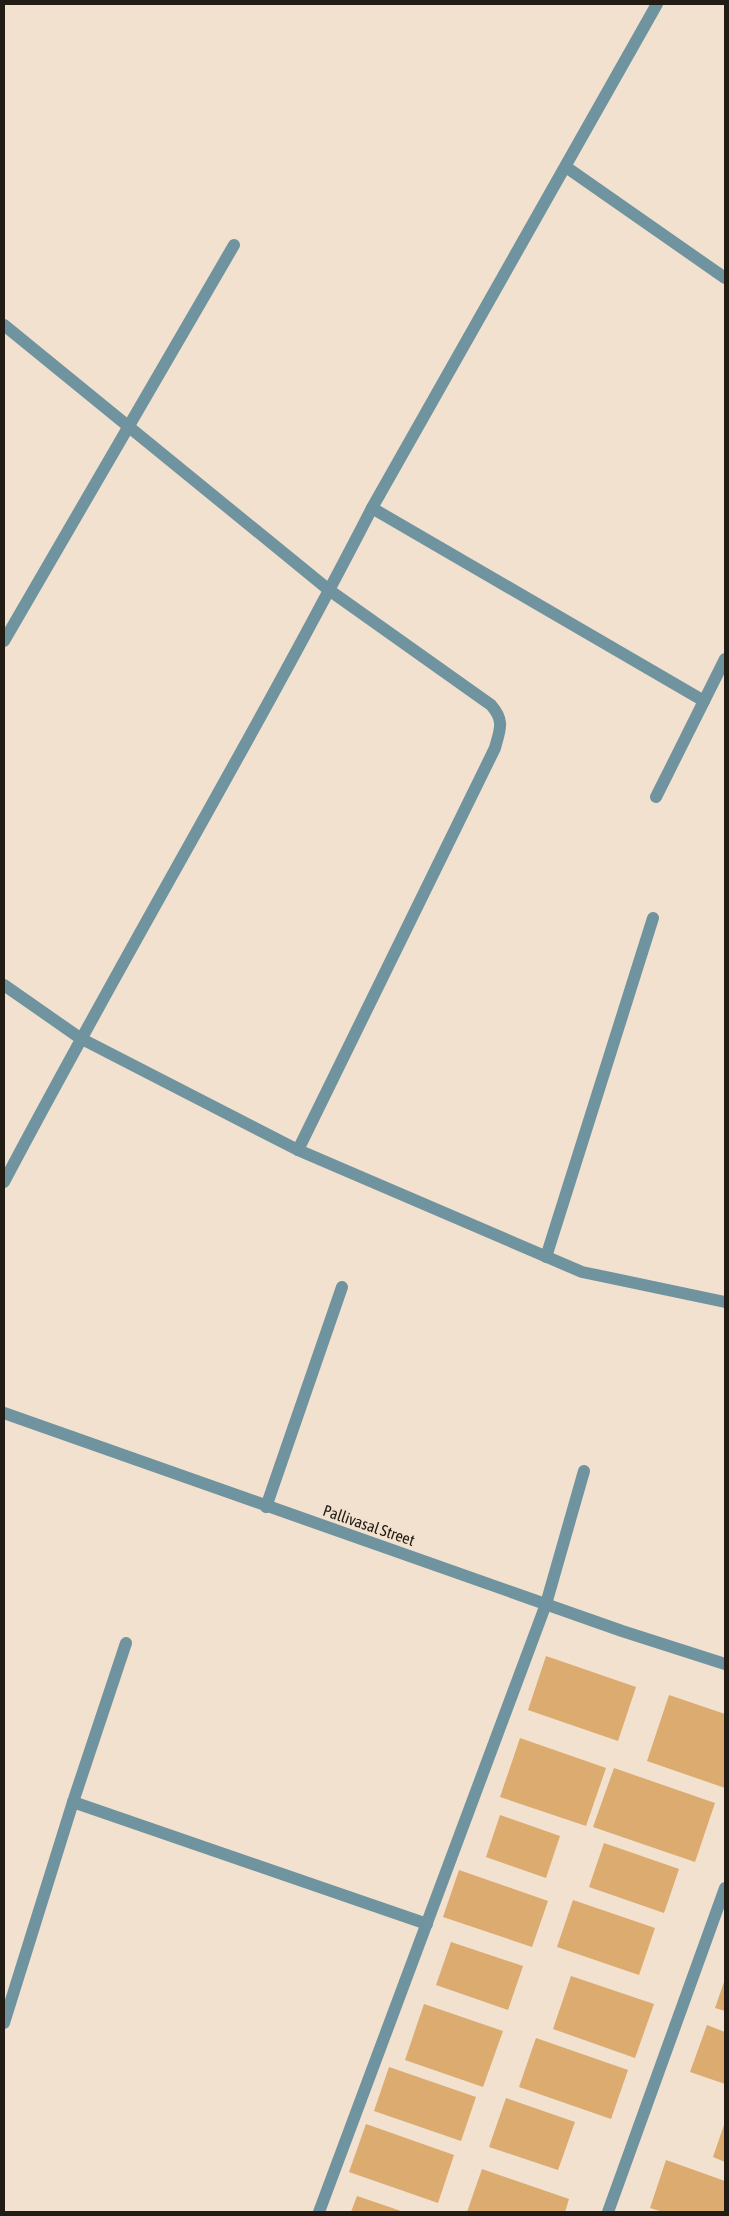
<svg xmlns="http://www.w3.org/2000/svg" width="729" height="2216" font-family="'Asap Condensed',sans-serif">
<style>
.building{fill:#dbab70}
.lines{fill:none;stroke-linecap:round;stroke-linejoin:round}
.minor{stroke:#70949f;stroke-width:12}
.labels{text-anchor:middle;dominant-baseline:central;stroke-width:4.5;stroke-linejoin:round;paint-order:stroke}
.street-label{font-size:16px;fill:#221c15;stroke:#f2e1ce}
</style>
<rect width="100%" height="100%" fill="#f2e1ce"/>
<g class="building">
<polygon points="546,1656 636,1687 618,1741 528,1710"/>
<polygon points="669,1695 725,1714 725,1788 647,1761"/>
<polygon points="520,1738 606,1768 586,1826 500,1797"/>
<polygon points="614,1768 715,1803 695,1862 593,1827"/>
<polygon points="500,1815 560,1836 546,1878 486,1857"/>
<polygon points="604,1843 679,1869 664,1913 589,1887"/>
<polygon points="459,1870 548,1901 532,1947 443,1917"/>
<polygon points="573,1900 655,1928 639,1975 557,1947"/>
<polygon points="451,1942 523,1966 508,2010 436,1985"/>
<polygon points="571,1976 654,2004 635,2058 553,2029"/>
<polygon points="725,1979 725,2011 715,2008"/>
<polygon points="424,2004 503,2031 483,2087 405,2060"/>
<polygon points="707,2025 725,2032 725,2084 690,2072"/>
<polygon points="536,2038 628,2070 611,2119 519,2087"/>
<polygon points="389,2067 476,2097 461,2141 374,2111"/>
<polygon points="506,2098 575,2122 558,2170 489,2147"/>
<polygon points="725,2122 725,2162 713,2157"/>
<polygon points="366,2124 454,2155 438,2203 349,2172"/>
<polygon points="666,2160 725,2181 725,2212 663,2212 650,2208"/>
<polygon points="482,2169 569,2199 565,2212 467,2212"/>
<polygon points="357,2196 404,2212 351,2212"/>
</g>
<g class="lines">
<g class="minor">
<polyline points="566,167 725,278"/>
<path d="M4 325 329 590 491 705C505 721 500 729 495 748L298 1150"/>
<polyline points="372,508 704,701"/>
<polyline points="4,641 234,245"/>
<polyline points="656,797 725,659"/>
<polyline points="4,985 80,1038 298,1150 582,1272 725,1302"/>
<path d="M4 1182C123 956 255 736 372 508L657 4"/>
<polyline points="546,1257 653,918"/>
<polyline points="4,1413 622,1631 725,1664"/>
<polyline points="266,1507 342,1287"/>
<polyline points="73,1802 427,1924"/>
<polyline points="4,2023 73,1802 126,1643"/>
<polyline points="319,2212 546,1604 584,1471"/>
<polyline points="608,2212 725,1888"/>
</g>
</g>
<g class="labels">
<g class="street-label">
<text transform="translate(369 1525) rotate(19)">Pallivasal Street</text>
</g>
</g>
<rect width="729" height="2216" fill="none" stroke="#221c15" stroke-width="10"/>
</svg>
